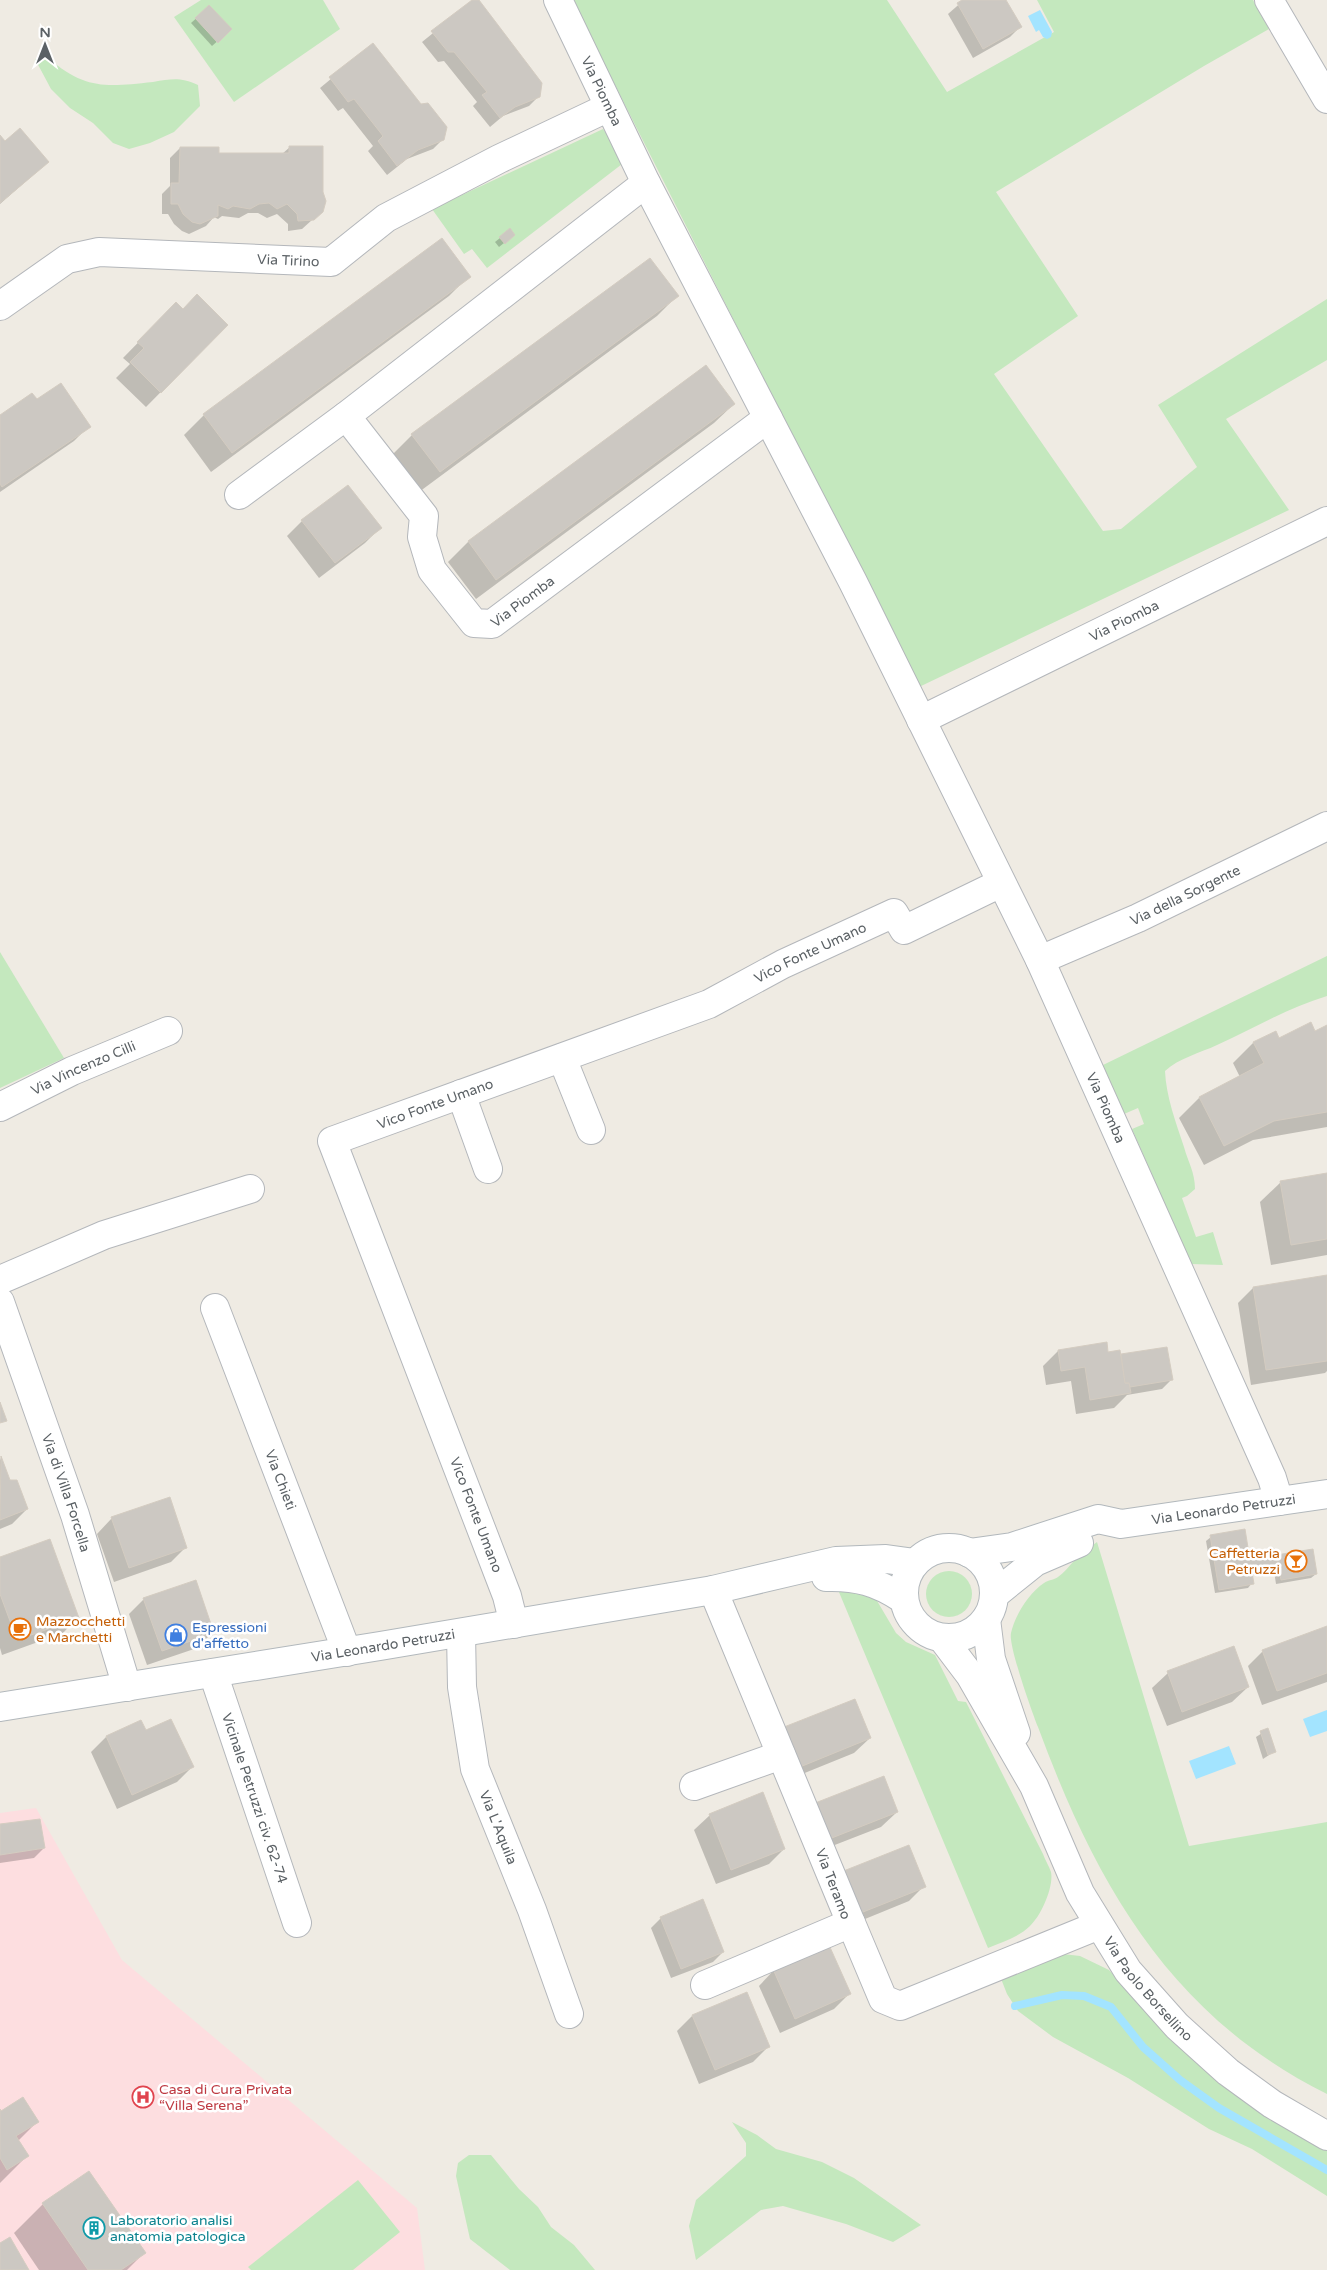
<svg xmlns="http://www.w3.org/2000/svg" width="1327" height="2270" font-family="'Varela Round',sans-serif">
<style>
.medical{fill:#fddee0}
.green{fill:#c4e8be}
.water{fill:#a3e4ff}
.shadow{fill:#0003}
.lines{fill:none;stroke-linecap:round;stroke-linejoin:round}
.stream{stroke:#a3e4ff;stroke-width:8}
.building{fill:#ccc8c2;stroke:#d4ccc1}
.minor-casing{stroke:#b4b7bb;stroke-width:30}
.secondary-casing{stroke:#b2b8bc;stroke-width:30}
.minor{stroke:#fff;stroke-width:28}
.secondary{stroke:#fff;stroke-width:28}
.labels{text-anchor:middle;dominant-baseline:central;stroke-width:5;stroke-linejoin:round;paint-order:stroke}
.street-label{font-size:14px;fill:#5b6165;stroke:#fff}
.food-label{font-size:14px;fill:#c56008;stroke:#fff;text-anchor:end}
.shop-label{font-size:14px;fill:#366cbe;stroke:#fff;text-anchor:start}
.health-label{font-size:14px;fill:#be3a42;stroke:#fff;text-anchor:start}
.culture-label{font-size:14px;fill:#0d838f;stroke:#fff;text-anchor:start}
</style>
<rect width="100%" height="100%" fill="#efebe3"/>
<polygon class="medical" points="36,1808 122,1960 417,2208 425,2270 0,2270 0,1813"/>
<g class="green">
<polygon points="201,0 323,0 340,29 234,102 174,17"/>
<polygon points="572,0 887,0 947,92 1054,32 1037,0 1253,0 1269,29 1204,66 996,192 1078,316 994,374 1103,531 1121,529 1197,467 1158,405 1327,299 1327,360 1226,419 1289,510 919,687"/>
<path d="M48 58C86 90 106 87 153 82 172 79 180 77 198 85L200 106 174 132 150 143 129 149 113 143 93 123 70 108 51 89 35 59Z"/>
<polygon points="603,129 626,161 487,268 472,249 464,254 432,209"/>
<polygon points="0,952 64,1058 0,1088"/>
<path d="M1327 956V996C1288 1008 1254 1028 1217 1045 1200 1053 1179 1058 1165 1071 1166 1096 1176 1123 1184 1147 1188 1162 1195 1172 1195 1189L1187 1196 1182 1198 1196 1237 1213 1232 1223 1265 1191 1264 1132 1129 1144 1124 1138 1108 1124 1114 1103 1065Z"/>
<path d="M1097 1542 1189 1846 1327 1822V2094C1170 2016 1096 1884 1038 1727 1032 1712 1008 1645 1011 1633 1015 1615 1029 1593 1044 1583 1048 1580 1054 1580 1058 1577 1064 1573 1069 1566 1074 1561 1081 1554 1089 1548 1097 1542Z"/>
<circle cx="949" cy="1594" r="23"/>
<path d="M836 1585 873 1594 896 1633 906 1642 935 1655 958 1701 966 1702 1043 1854C1045 1860 1049 1866 1051 1872 1054 1887 1041 1916 1030 1926 1019 1937 1002 1942 988 1948Z"/>
<polygon points="1054,1953 1080,1956 1109,1970 1145,2007 1327,2143 1327,2196 1252,2149 1209,2129 1128,2078 1053,2037 1018,2011 1007,1994 998,1971"/>
<polygon points="732,2122 757,2135 776,2149 822,2162 854,2178 921,2225 893,2242 846,2224 783,2206 761,2210 696,2260 689,2226 696,2200 746,2156 746,2143"/>
<polygon points="469,2155 491,2155 519,2189 538,2207 551,2227 574,2245 595,2270 510,2270 470,2239 456,2176 458,2163"/>
<polygon points="358,2180 400,2232 353,2270 251,2270 248,2267"/>
</g>
<g class="water">
<polygon points="1040,10 1052,32 1051,37 1047,39 1043,37 1039,30 1036,32 1028,16"/>
<polygon points="1327,1710 1327,1731 1310,1737 1303,1719"/>
<polygon points="1229,1746 1236,1764 1196,1779 1189,1761"/>
</g>
<g class="shadow">
<polygon points="474,0 477,0 539,96 529,106 503,116 490,127 473,106 477,102 444,61 438,62 422,42"/>
<polygon points="964,0 1005,0 1020,27 1010,37 973,58 948,14"/>
<polygon points="209,7 231,29 212,46 191,23"/>
<polygon points="373,44 443,139 433,149 407,159 387,175 368,151 373,146 343,108 338,111 320,88"/>
<polygon points="0,137 5,143 48,162 0,204"/>
<polygon points="290,147 322,211 302,229 288,231 288,224 277,214 267,218 258,213 248,213 239,218 222,216 218,219 214,217 206,226 189,234 182,231 174,224 168,214 162,214 162,194 170,186 170,158 180,148 218,154 282,154"/>
<polygon points="500,238 509,239 499,247 495,242"/>
<polygon points="469,276 449,296 211,472 184,435 204,415"/>
<polygon points="677,296 657,316 419,492 392,455 412,435"/>
<polygon points="176,304 182,310 227,325 146,407 116,378 130,364 123,358"/>
<polygon points="706,366 734,404 714,423 476,599 448,562 468,542"/>
<polygon points="37,401 89,426 74,441 0,492 0,416"/>
<polygon points="302,521 380,528 365,543 319,578 287,536"/>
<polygon points="1327,1026 1327,1127 1253,1140 1204,1165 1179,1118 1199,1098 1240,1077 1233,1063 1253,1043 1275,1032 1279,1039 1315,1033"/>
<polygon points="1327,1174 1327,1255 1271,1265 1260,1202 1281,1182"/>
<polygon points="1327,1280 1327,1371 1325,1373 1251,1385 1238,1303 1253,1288"/>
<polygon points="1058,1351 1107,1353 1120,1357 1121,1355 1172,1379 1162,1389 1127,1395 1114,1408 1076,1414 1071,1381 1046,1385 1043,1366"/>
<polygon points="0,1458 9,1481 27,1509 12,1524 0,1529"/>
<polygon points="112,1518 186,1547 171,1562 114,1582 97,1534"/>
<polygon points="1211,1537 1248,1555 1275,1557 1312,1550 1316,1574 1311,1578 1276,1584 1274,1571 1251,1575 1252,1583 1248,1588 1215,1593 1206,1541"/>
<polygon points="0,1558 78,1617 63,1633 2,1655 0,1648"/>
<polygon points="144,1599 212,1633 197,1648 147,1665 129,1614"/>
<polygon points="1327,1628 1327,1682 1262,1705 1248,1666 1263,1651"/>
<polygon points="1168,1673 1248,1687 1232,1702 1167,1726 1152,1688"/>
<polygon points="141,1721 145,1732 192,1767 177,1782 117,1809 91,1752 106,1737"/>
<polygon points="1267,1730 1275,1751 1263,1759 1256,1737"/>
<polygon points="870,1738 854,1753 780,1783 765,1745"/>
<polygon points="883,1778 897,1812 881,1827 809,1855"/>
<polygon points="710,1815 784,1849 769,1864 716,1884 694,1830"/>
<polygon points="0,1826 44,1848 34,1858 0,1863"/>
<polygon points="924,1886 909,1901 843,1928 827,1888"/>
<polygon points="661,1918 723,1952 713,1962 671,1978 651,1928"/>
<polygon points="774,1970 849,1994 834,2009 780,2033 759,1986"/>
<polygon points="746,1994 768,2047 753,2062 699,2084 677,2031 692,2016"/>
<polygon points="0,2111 37,2122 18,2141 27,2156 0,2183"/>
<polygon points="89,2173 144,2253 127,2270 39,2270 14,2233 43,2204"/>
</g>
<g class="lines">
<polyline class="stream" points="1015,2006 1062,1995 1084,1996 1111,2007 1143,2047 1180,2080 1219,2108 1327,2170"/>
</g>
<g class="building">
<polygon points="472,0 479,0 542,83 540,97 515,107 500,118 482,95 487,92 454,52 448,52 431,31"/>
<polygon points="962,0 1006,0 1022,27 983,49 957,3"/>
<polygon points="209,5 232,29 218,43 195,18"/>
<polygon points="373,43 421,104 428,103 447,127 444,140 418,150 397,166 378,141 383,136 354,99 348,102 329,77"/>
<polygon points="20,128 49,162 0,203 0,135 5,141"/>
<polygon points="289,146 323,146 323,192 326,201 323,212 314,220 298,221 297,214 287,204 277,209 269,203 259,204 250,209 233,206 228,209 218,205 218,216 200,224 192,222 183,214 178,204 171,204 171,183 179,183 180,147 219,147 219,153 289,153"/>
<polygon points="510,228 515,235 505,244 499,237"/>
<polygon points="442,238 471,277 232,453 203,414"/>
<polygon points="650,258 679,296 440,472 411,434"/>
<polygon points="197,294 228,325 161,393 130,362 144,348 137,342 176,302 183,309"/>
<polygon points="706,365 735,404 496,580 468,541"/>
<polygon points="61,383 91,427 2,487 0,484 0,415 32,393 37,399"/>
<polygon points="348,485 382,528 335,563 301,520"/>
<polygon points="1311,1022 1315,1031 1327,1025 1327,1112 1274,1121 1224,1146 1199,1097 1264,1063 1253,1042 1276,1031 1279,1038"/>
<polygon points="1327,1173 1327,1239 1291,1245 1280,1181"/>
<polygon points="1327,1275 1327,1361 1266,1370 1253,1287"/>
<polygon points="1107,1342 1108,1352 1120,1350 1125,1383 1129,1383 1131,1393 1090,1400 1085,1367 1061,1371 1058,1350"/>
<polygon points="1167,1347 1173,1380 1130,1387 1129,1383 1125,1383 1121,1354"/>
<polygon points="0,1402 7,1421 0,1423"/>
<polygon points="1,1456 10,1480 17,1480 28,1509 0,1520"/>
<polygon points="170,1497 187,1548 129,1568 111,1517"/>
<polygon points="1245,1529 1249,1554 1275,1549 1278,1567 1252,1572 1254,1584 1219,1590 1210,1535"/>
<polygon points="50,1539 79,1618 17,1640 0,1594 0,1557"/>
<polygon points="1313,1549 1317,1574 1281,1580 1276,1555"/>
<polygon points="196,1580 214,1633 162,1651 143,1598"/>
<polygon points="1327,1626 1327,1673 1277,1691 1262,1650"/>
<polygon points="1234,1646 1249,1687 1182,1712 1167,1671"/>
<polygon points="855,1699 871,1738 795,1769 779,1729"/>
<polygon points="171,1719 194,1767 132,1795 106,1736 141,1720 146,1730"/>
<polygon points="1268,1728 1276,1752 1268,1755 1260,1731"/>
<polygon points="884,1776 898,1812 824,1841 810,1805"/>
<polygon points="763,1792 785,1849 731,1870 709,1814"/>
<polygon points="40,1819 45,1848 0,1855 0,1824"/>
<polygon points="909,1845 926,1887 858,1914 841,1872"/>
<polygon points="703,1899 724,1952 681,1969 660,1917"/>
<polygon points="829,1945 851,1994 795,2019 773,1969"/>
<polygon points="747,1992 770,2047 715,2070 692,2015"/>
<polygon points="23,2097 39,2122 16,2136 29,2156 7,2170 0,2158 0,2109 1,2111"/>
<polygon points="89,2171 146,2253 121,2270 88,2270 42,2203"/>
<polygon points="10,2237 29,2270 0,2270 0,2243"/>
</g>
<g class="lines">
<g class="minor-casing">
<g id="minor">
<path id="s1" d="M558 0 646 183 853 582 1040 960 1272 1478 1279 1501"/>
<polyline points="1269,0 1327,99"/>
<path id="s2" d="M0 306 67 259 99 252 331 262 386 218 499 159 609 107"/>
<path id="s3" d="M346 416 424 516 422 537 432 570 474 623 492 624 768 418"/>
<polyline points="239,495 346,416 646,183"/>
<path id="s4" d="M921 720 1327 521"/>
<path id="s5" d="M1040 960 1138 918 1327 826"/>
<polyline points="562,1058 591,1130"/>
<polyline points="461,1094 488,1169"/>
<path id="s6" d="M0 1107 72 1071 168 1031"/>
<polyline points="0,1280 104,1235 250,1189"/>
<path id="s7" d="M0 1302 75 1515 127 1687"/>
<path id="s8" d="M215 1308 347 1652"/>
<polyline points="986,1619 991,1659 1016,1733"/>
<path id="s9" d="M514 1624 507 1596 332 1141 709 1004 783 964 894 913 904 930 1001 883"/>
<path id="s10" d="M461 1633 462 1687 475 1769 532 1910 569 2014"/>
<path id="s11" d="M942 1638 970 1675 1034 1786 1080 1893 1128 1971 1177 2026 1228 2072 1272 2104 1327 2136"/>
<path id="s12" d="M213 1673 297 1923"/>
<polyline points="694,1786 781,1755"/>
<polyline points="851,1923 883,1999 900,2006 1099,1925"/>
<polyline points="705,1985 851,1923 713,1590"/>
</g>
</g>
<g class="secondary-casing">
<g id="secondary">
<circle cx="949" cy="1593" r="45"/>
<path id="s13" d="M969 1553 1012 1547 1098 1519 1121 1524 1327 1494"/>
<path d="M826 1577C857 1576 878 1582 903 1599"/>
<polyline points="994,1595 1035,1562 1079,1543"/>
<path id="s14" d="M0 1707 380 1646 713 1590 836 1561 886 1559 915 1563"/>
</g>
</g>
<use href="#minor" class="minor"/>
<use href="#secondary" class="secondary"/>
</g>
<defs>
<g id="bar-ring" transform="scale(1.125)"><circle r="9.5" fill="#fff" stroke="#e8710a" stroke-width="1.5"/><path d="M-6-5H6L.8 .8V4.5H3.5V6h-7V4.5H-.8V.8Z" fill="#e8710a"/></g>
<g id="cafe-ring" transform="scale(1.125)"><circle r="9.5" fill="#fff" stroke="#e8710a" stroke-width="1.5"/><path d="M-5.5-4.5H6V0H3Q3 3.5 0 3.5H-2.5Q-5.5 3.5-5.5 0ZM3-3.2v2h1.7v-2ZM-6 4.5H4V6H-6Z" fill="#e8710a"/></g>
<g id="shop-ring" transform="scale(1.125)"><circle r="9.5" fill="#fff" stroke="#3f7fe0" stroke-width="1.5"/><path d="M-5-2.5h2.3a2.7 3.5 0 0 1 5.4 0H5L5.5 6h-11ZM-1.5-2.5h3a1.5 2.3 0 0 0-3 0Z" fill="#3f7fe0"/></g>
<g id="hospital-ring" transform="scale(1.125)"><circle r="9.5" fill="#fff" stroke="#e0444e" stroke-width="1.5"/><path d="M-5-5h3v3.5h4V-5h3V5h-3V1.5h-4V5h-3Z" fill="#e0444e"/></g>
<g id="building-ring" transform="scale(1.125)"><circle r="9.5" fill="#fff" stroke="#0f9aa8" stroke-width="1.5"/><path d="M-4-6H4V6H1V3H-1V6H-4ZM-2.5-4.3h1.7v1.8h-1.7ZM.8-4.3h1.7v1.8H.8ZM-2.5-1h1.7V.8h-1.7ZM.8-1h1.7V.8H.8Z" fill="#0f9aa8"/></g>
</defs>
<g fill-rule="evenodd">
<use href="#bar-ring" x="1296" y="1561"/>
<use href="#cafe-ring" x="20" y="1629"/>
<use href="#shop-ring" x="176" y="1635"/>
<use href="#hospital-ring" x="143" y="2097"/>
<use href="#building-ring" x="94" y="2228"/>
</g>
<g class="labels">
<g class="street-label">
<text stroke="none"><textPath href="#s1" startOffset="101">Via Piomba</textPath></text>
<text stroke="none"><textPath href="#s2" startOffset="304">Via Tirino</textPath></text>
<text stroke="none"><textPath href="#s3" startOffset="306">Via Piomba</textPath></text>
<text stroke="none"><textPath href="#s4" startOffset="226">Via Piomba</textPath></text>
<text stroke="none"><textPath href="#s5" startOffset="159">Via della Sorgente</textPath></text>
<text stroke="none"><textPath href="#s9" startOffset="1031">Vico Fonte Umano</textPath></text>
<text stroke="none"><textPath href="#s6" startOffset="92">Via Vincenzo Cilli</textPath></text>
<text stroke="none"><textPath href="#s9" startOffset="626">Vico Fonte Umano</textPath></text>
<text stroke="none"><textPath href="#s1" startOffset="1236">Via Piomba</textPath></text>
<text stroke="none"><textPath href="#s8" startOffset="184">Via Chieti</textPath></text>
<text stroke="none"><textPath href="#s7" startOffset="202">Via di Villa Forcella</textPath></text>
<text stroke="none"><textPath href="#s13" startOffset="261">Via Leonardo Petruzzi</textPath></text>
<text transform="translate(476 1515) rotate(69)">Vico Fonte Umano</text>
<text stroke="none"><textPath href="#s14" startOffset="388">Via Leonardo Petruzzi</textPath></text>
<text stroke="none"><textPath href="#s12" startOffset="132">Vicinale Petruzzi civ. 62-74</textPath></text>
<text stroke="none"><textPath href="#s10" startOffset="200">Via L'Aquila</textPath></text>
<text transform="translate(833 1884) rotate(69)">Via Teramo</text>
<text stroke="none"><textPath href="#s11" startOffset="409">Via Paolo Borsellino</textPath></text>
</g>
<g class="food-label">
<text x="1280" y="1553">Caffetteria<tspan x="1280" dy="16">Petruzzi</tspan></text>
<text x="36" y="1621" text-anchor="start">Mazzocchetti<tspan x="36" dy="16">e Marchetti</tspan></text>
</g>
<g class="shop-label">
<text x="192" y="1627">Espressioni<tspan x="192" dy="16">d'affetto</tspan></text>
</g>
<g class="health-label">
<text x="159" y="2089">Casa di Cura Privata<tspan x="159" dy="16">“Villa Serena”</tspan></text>
</g>
<g class="culture-label">
<text x="110" y="2220">Laboratorio analisi<tspan x="110" dy="16">anatomia patologica</tspan></text>
</g>
</g>
<g transform="translate(45 45)" stroke="#ffffff" stroke-width="4" paint-order="stroke">
<path d="M0-4L9 19L0 12L-9 19Z" fill="#5b6165"/>
<text y="-8" font-size="14" font-weight="bold" text-anchor="middle" fill="#5b6165">N</text>
</g>
</svg>
